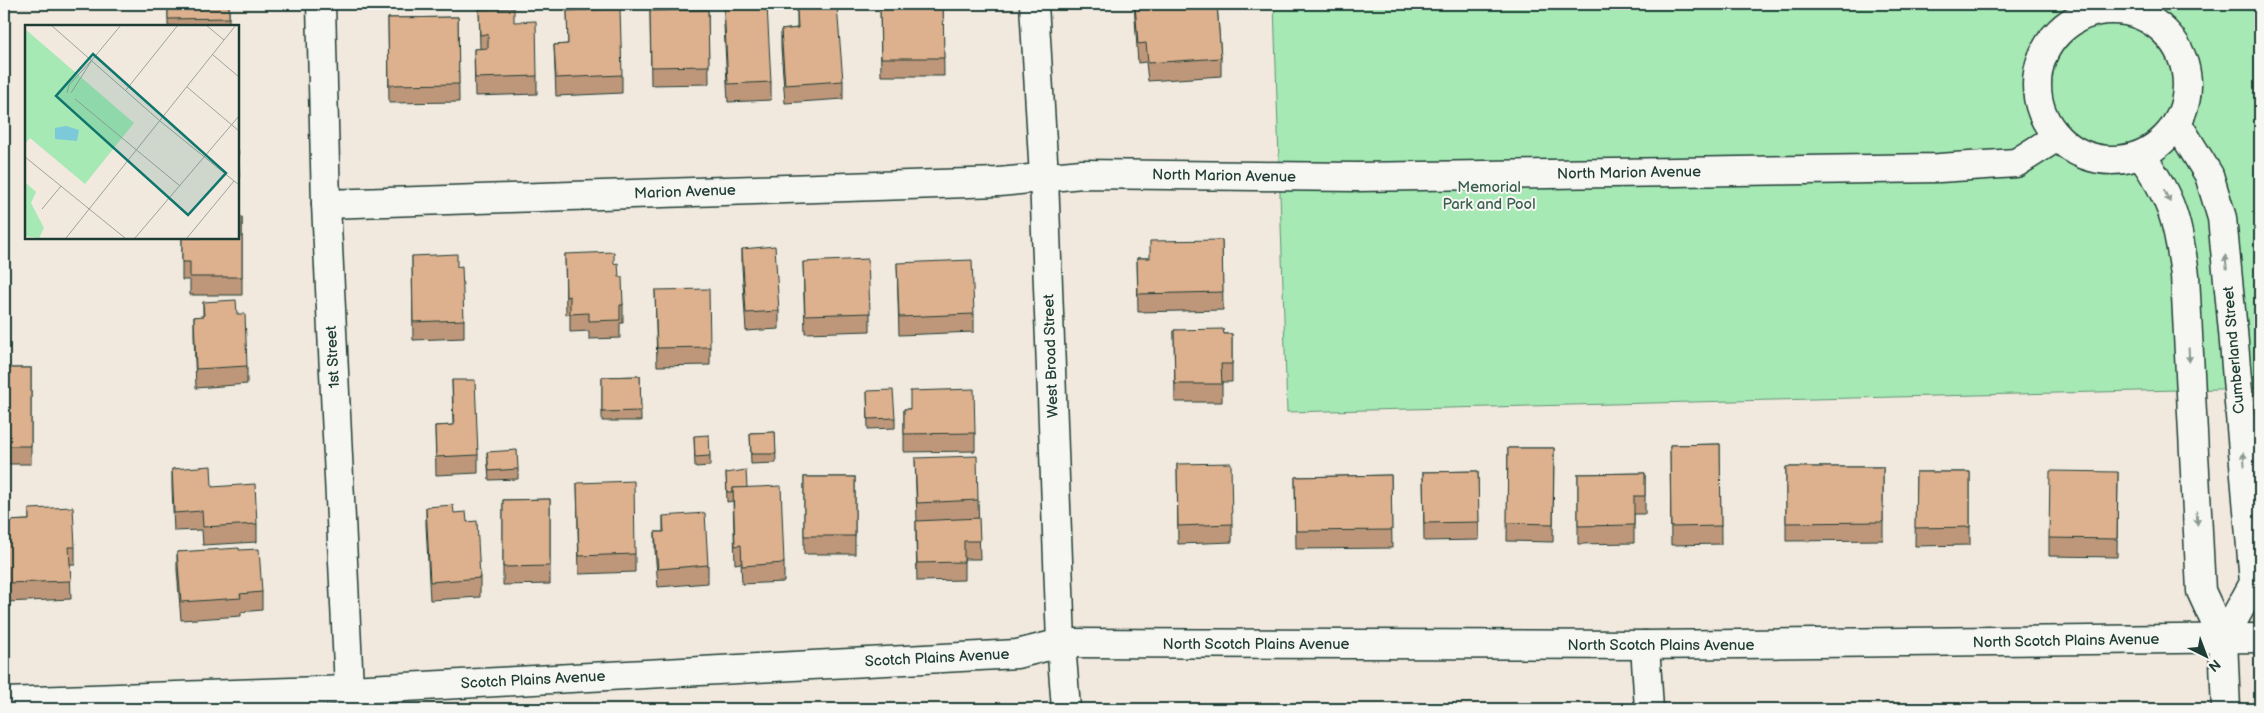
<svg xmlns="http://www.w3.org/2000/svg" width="2264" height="713" font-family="'Balsamiq Sans',sans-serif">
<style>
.green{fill:#a6e9b4;stroke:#629374}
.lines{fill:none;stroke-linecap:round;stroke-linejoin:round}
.minor-casing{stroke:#1f3d34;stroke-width:31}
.tertiary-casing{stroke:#1f3d34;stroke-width:31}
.minor{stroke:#f6f6f2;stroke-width:28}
.tertiary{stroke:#f6f6f2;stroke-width:28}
.wall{fill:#be977a;stroke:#1f3d34}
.building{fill:#ddb08e;stroke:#1f3d34}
.oneway{fill:#8a9a93}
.labels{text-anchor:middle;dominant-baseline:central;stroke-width:4;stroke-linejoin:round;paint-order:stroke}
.street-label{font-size:15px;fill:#1f3d34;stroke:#f6f6f2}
.park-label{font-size:15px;fill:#3a5f4e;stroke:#f6f6f2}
.inset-road{fill:none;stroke:#9da49a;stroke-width:1}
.view{fill:#0f766e;fill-opacity:0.15;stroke:#0f766e;stroke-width:2.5}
.inset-edge{fill:none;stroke:#1f3d34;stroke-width:2.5}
</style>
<rect width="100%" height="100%" fill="#f1e8de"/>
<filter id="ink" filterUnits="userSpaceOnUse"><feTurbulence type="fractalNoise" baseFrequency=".02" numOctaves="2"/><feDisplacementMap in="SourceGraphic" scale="10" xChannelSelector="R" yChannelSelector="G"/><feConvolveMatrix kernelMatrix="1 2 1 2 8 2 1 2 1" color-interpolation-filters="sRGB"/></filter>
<g filter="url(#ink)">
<polygon class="green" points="1274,4 2260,4 2260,388 1287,412"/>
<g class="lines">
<g class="minor-casing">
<g id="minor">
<polyline points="321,4 326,204 350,709"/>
<circle cx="2112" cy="85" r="75"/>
<polyline points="2177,123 2209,175 2222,218 2233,331 2254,583 2223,639"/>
<path d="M2141 155C2172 198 2178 222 2185 275L2201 591 2223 639 2226 709"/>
<polyline points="326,204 999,182 1082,174 1357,177 1939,168 2016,163 2057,137"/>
<polyline points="1645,645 1649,709"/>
<polyline points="4,702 349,690 1017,654 1061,643"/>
</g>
</g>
<g class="tertiary-casing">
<g id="tertiary">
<polyline points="1034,4 1044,177 1061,643 1066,709"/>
<polyline points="1061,643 1645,645 2260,638"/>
</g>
</g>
<use href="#minor" class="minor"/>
<use href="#tertiary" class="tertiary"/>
</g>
<g class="wall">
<rect x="168" y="4" width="61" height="22"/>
<polygon points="880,4 943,4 944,76 881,76"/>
<polygon points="1134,4 1217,4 1221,58 1221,76 1148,81 1146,62 1138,63"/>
<polygon points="724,7 771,82 771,100 728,102 724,25"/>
<polygon points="479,9 514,22 537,76 537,94 475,96 474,49 480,49"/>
<polygon points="797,9 843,81 843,99 785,103 781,48 781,30 797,28"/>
<polygon points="708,10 709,84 651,85 650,11"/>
<polygon points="567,11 622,75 622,93 556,96 554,45 568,44"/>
<polygon points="458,17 459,102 389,103 388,18"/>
<polygon points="238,150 239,177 239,195 238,195"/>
<polygon points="242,217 242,295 190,295 190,280 182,280 182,238 238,238"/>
<polygon points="1222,240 1223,310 1138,312 1137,258 1150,258"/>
<polygon points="742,249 779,311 779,329 746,331 742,267"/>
<polygon points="565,254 614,264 619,277 623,305 623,323 620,323 620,338 589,339 589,331 570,332 570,314 566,315"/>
<polygon points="412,256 457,267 464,320 464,338 413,340"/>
<polygon points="803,262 870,313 870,331 805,333"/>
<polygon points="897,263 974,314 974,332 899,335"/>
<polygon points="655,290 710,347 710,365 657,366"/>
<polygon points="203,302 247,366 247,384 196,388 194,335 194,317 203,316"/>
<polygon points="1174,330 1224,334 1232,334 1232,382 1222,382 1222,402 1175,402"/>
<rect x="4" y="368" width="27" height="96"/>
<polygon points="640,376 641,421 602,421 602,377"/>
<polygon points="452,380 478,455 478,473 436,475 435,426 453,425"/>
<polygon points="867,391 895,418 895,428 868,429"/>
<polygon points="904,409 910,409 975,433 975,451 904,452"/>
<polygon points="775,432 776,463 751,464 750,433"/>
<polygon points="694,436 710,456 710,466 695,467"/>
<polygon points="1720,444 1721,544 1671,545 1670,445"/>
<polygon points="1508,448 1554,448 1553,542 1507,541"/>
<polygon points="487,452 518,469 518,479 489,480"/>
<polygon points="915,458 978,500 980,559 964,559 964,580 917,581 916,539 916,521 917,521"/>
<polygon points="1177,464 1232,524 1232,542 1178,544"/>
<polygon points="1786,467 1883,467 1883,540 1786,541"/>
<polygon points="172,469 212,487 257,524 257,542 203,545 202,530 174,531 172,487"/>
<polygon points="1478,471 1479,540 1424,541 1423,472"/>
<polygon points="1916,472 1970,472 1970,545 1915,546"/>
<polygon points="2118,472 2117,557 2049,556 2049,538"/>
<polygon points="726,473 747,488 784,563 784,582 742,584 741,563 735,564 733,501 727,502"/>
<polygon points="1645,473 1645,514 1634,514 1634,543 1578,544 1578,474"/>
<polygon points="1391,475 1392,548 1296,549 1295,477"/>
<rect x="804" y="477" width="51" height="77"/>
<polygon points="577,483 635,554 635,572 579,574"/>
<polygon points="550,499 550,584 503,585 503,500"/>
<polygon points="426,507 454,513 467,522 480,578 480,597 430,600 426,525"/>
<polygon points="29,509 75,547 75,565 70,565 71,599 6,602 4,521 29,520"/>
<polygon points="663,516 708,565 708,583 658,587 655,550 655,532 663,532"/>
<polygon points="239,550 262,592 262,610 241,612 241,616 181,620 177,570 177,552"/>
</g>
<g class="building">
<polygon points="168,4 229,4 229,18 168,19"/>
<polygon points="880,4 943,4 944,58 881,58"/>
<polygon points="1135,4 1217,4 1221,58 1148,63 1146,43 1138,44"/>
<polygon points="767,5 771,82 728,84 724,7"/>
<polygon points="837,6 843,81 785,85 781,30 798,28 797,9"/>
<polygon points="514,8 514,22 536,21 537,76 475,78 474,49 488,48 488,34 480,35 479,9"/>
<polygon points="620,9 622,75 556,78 554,45 568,44 567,11"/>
<polygon points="708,10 709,66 651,67 650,11"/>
<polygon points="458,17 459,84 389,85 388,18"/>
<polygon points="238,150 239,177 238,177"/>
<polygon points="238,217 242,217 242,277 190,277 190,262 182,262 182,238 238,238"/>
<polygon points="1222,240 1223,292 1138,294 1137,258 1150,258 1150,241"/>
<polygon points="775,246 779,311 746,313 742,249"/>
<polygon points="614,252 614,264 618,263 619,277 622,277 623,305 620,305 620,320 589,321 589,313 570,314 570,296 566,297 565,254"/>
<polygon points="457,254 457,267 462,266 464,320 413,322 412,256"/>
<polygon points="868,259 870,313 805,315 803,262"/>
<polygon points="972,260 974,314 899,317 897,263"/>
<polygon points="709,289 710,347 657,348 655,290"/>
<polygon points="236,300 237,314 245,314 247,366 196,369 194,317 204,316 203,302"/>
<polygon points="1223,329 1224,334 1232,334 1232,364 1221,364 1222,384 1175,384 1174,330"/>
<rect x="4" y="368" width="27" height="78"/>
<polygon points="640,376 641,411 602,412 602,377"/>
<polygon points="452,380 475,380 478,455 436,457 435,426 454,425"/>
<polygon points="974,389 975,433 904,434 904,409 910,409 910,391"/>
<polygon points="893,390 895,418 868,419 867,391"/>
<polygon points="775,432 776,454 751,454 750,433"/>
<polygon points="709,435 710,456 695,457 694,436"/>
<polygon points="1720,444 1721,526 1671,527 1670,445"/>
<polygon points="1508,448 1554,448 1553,524 1507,523"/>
<polygon points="517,450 518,469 489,471 487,452"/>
<polygon points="977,456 978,500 917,503 915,458"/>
<polygon points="1231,463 1232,524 1178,526 1177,464"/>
<polygon points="211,466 212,487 255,484 257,524 203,527 202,511 174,513 172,469"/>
<polygon points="1786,467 1883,467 1883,522 1786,523"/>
<polygon points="746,470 747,488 733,488 733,492 727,492 726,473"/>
<polygon points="1478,471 1479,522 1424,523 1423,472"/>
<polygon points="2050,471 2118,472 2117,539 2049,538"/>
<polygon points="1916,472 1970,472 1970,527 1915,528"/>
<polygon points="1645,473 1645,496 1634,496 1634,525 1578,526 1578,474"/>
<polygon points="1391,475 1392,530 1296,531 1295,477"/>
<rect x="804" y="477" width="51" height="59"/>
<polygon points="634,481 635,554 579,556 577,483"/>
<polygon points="781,486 784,563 742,566 741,545 735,546 733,488"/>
<polygon points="550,499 550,566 503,567 503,500"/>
<polygon points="453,505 454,513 466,512 467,522 477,521 480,578 430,582 426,507"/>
<polygon points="73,507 75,547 69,547 71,581 6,583 4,521 29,520 29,509"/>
<polygon points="705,513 708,565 658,569 655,532 664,532 663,516"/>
<polygon points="979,518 980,541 964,541 964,562 917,563 916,521"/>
<polygon points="239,548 239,550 259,549 262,592 240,594 241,598 181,602 177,552"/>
</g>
<defs><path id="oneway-solid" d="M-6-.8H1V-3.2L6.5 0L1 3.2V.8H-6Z" transform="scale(1.25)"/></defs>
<g class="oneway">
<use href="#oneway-solid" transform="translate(2167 196) rotate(64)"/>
<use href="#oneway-solid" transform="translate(2226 262) rotate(-96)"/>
<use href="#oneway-solid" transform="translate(2189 355) rotate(87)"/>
<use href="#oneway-solid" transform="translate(2244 459) rotate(-95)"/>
<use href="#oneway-solid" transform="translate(2197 518) rotate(87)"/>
</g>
</g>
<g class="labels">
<g class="street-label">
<text transform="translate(1629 173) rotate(-1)">North Marion Avenue</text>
<text transform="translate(1224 176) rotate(1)">North Marion Avenue</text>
<text transform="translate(685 192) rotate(-2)">Marion Avenue</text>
<text transform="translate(2234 350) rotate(-95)">Cumberland Street</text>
<text transform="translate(1051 356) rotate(-92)">West Broad Street</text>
<text transform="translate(333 357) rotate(-93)">1st Street</text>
<text transform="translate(2066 641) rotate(-1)">North Scotch Plains Avenue</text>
<text x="1256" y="644">North Scotch Plains Avenue</text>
<text x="1661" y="645">North Scotch Plains Avenue</text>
<text transform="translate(937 658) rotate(-3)">Scotch Plains Avenue</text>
<text transform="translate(533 680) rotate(-3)">Scotch Plains Avenue</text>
</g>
<g class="park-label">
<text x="1489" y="187">Memorial<tspan x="1489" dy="17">Park and Pool</tspan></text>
</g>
</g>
<g transform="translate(25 25)">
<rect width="214" height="214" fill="#f1e8de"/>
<path d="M0 4 109 98 60 159 5 113 0 119ZM0 157 11 167 6 178 19 203 14 213 0 211Z" fill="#a6e9b4"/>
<path d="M41 101 54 105 52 116 30 114V103Z" fill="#7ccad9"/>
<path class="inset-road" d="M26 0 135 96 214 160M181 0 199 15M188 30 214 52M162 62 214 106M101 65 153 0M42 68 44 60 66 36M46 68 67 35 96 0M50 74 155 161M0 132 100 213M17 184 36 161M41 213 211 0M110 213 214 91M162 213 209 156"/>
<path class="view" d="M68 29 201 148 163 190 31 71Z"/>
<rect width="214" height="214" class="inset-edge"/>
</g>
<rect width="2264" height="713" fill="none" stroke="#f6f6f2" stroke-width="20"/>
<rect x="10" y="10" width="2244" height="693" fill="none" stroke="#1f3d34" stroke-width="2" filter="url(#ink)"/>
<g transform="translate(2206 656) rotate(138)" stroke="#f6f6f2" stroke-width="4" paint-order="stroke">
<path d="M0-4L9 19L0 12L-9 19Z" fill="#1f3d34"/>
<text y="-8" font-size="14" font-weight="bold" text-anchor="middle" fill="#1f3d34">N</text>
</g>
</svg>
